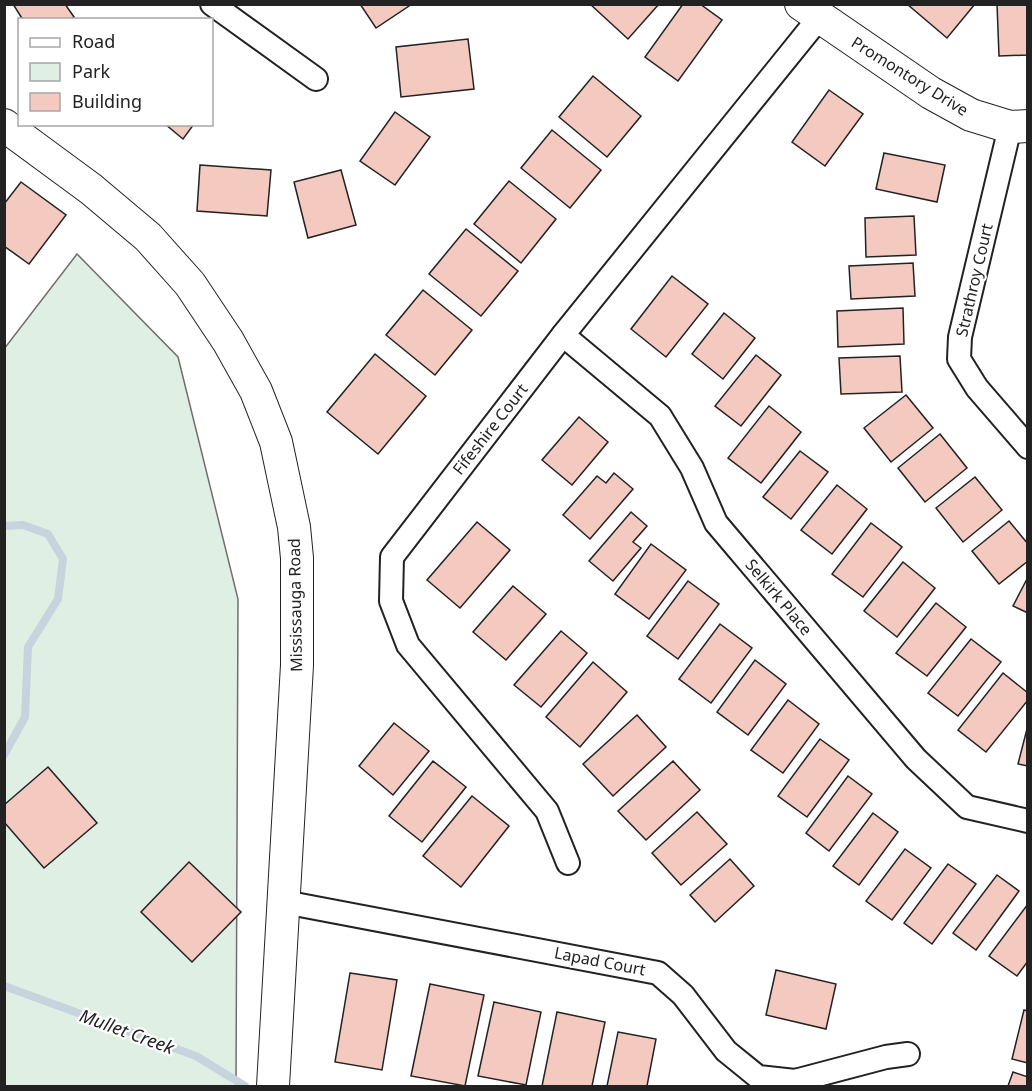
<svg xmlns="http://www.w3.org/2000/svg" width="1032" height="1091" font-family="'Noto Sans',sans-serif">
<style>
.green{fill:#e0efe3;stroke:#6f6f6f;stroke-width:1.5}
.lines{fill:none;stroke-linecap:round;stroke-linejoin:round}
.stream{stroke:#c7d3dd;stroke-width:8}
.building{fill:#f3c9c0;stroke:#222;stroke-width:1.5}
.street-casing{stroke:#222;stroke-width:26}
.secondary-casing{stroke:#222;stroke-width:34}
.street{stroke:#fff;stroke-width:22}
.secondary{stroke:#fff;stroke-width:32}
.labels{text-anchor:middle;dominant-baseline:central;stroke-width:4.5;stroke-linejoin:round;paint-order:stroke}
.street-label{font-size:16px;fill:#222;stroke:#fff}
.water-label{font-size:18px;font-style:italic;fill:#222;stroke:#fff}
</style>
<rect width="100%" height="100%" fill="#fff"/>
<polygon class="green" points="77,254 178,357 238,599 236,1086 5,1086 4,349"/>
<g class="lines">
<g class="stream">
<polyline points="4,526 23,525 48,534 63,559 58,599 28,647 25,717 4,755"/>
<polyline points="4,986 196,1056 245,1086"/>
</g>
</g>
<g class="building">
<polygon points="13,4 65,4 74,17 71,20 23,20"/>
<polygon points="360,4 412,4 376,28"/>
<polygon points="590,4 659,4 628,39"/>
<polygon points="683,4 700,4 722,20 678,81 645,57"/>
<polygon points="907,4 975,4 947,38"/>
<polygon points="997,4 1028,4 1028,55 999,56"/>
<polygon points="468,39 474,89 401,97 396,47"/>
<polygon points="593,76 641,116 607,157 559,117"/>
<polygon points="829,90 863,114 825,166 792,142"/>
<polygon points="395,112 430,137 395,185 360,161"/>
<polygon points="165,124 194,124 183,139"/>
<polygon points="552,130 601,170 570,208 521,168"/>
<polygon points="884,153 945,165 937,202 876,189"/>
<polygon points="200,165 271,170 267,216 197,211"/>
<polygon points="341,170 356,225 308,238 294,182"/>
<polygon points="509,181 556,219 521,263 474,224"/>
<polygon points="21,182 66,215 29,264 4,246 4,204"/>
<polygon points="914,216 916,255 866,257 865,218"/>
<polygon points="466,229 518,271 481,316 429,274"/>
<polygon points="913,263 915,296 851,299 849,266"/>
<polygon points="672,276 708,304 666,357 631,329"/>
<polygon points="423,290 472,330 435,375 386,335"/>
<polygon points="903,308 904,344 838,347 837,311"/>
<polygon points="724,313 755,338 723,379 692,354"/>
<polygon points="375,354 426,396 378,454 327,412"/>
<polygon points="756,355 781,375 741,426 715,406"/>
<polygon points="900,356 902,392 841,394 839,358"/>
<polygon points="906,395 933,428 891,462 864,428"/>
<polygon points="769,406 801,432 761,483 728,458"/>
<polygon points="579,417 608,442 572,485 542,460"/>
<polygon points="940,434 967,468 925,502 898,468"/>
<polygon points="800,451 828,472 791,519 763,497"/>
<polygon points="614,473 633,489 590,539 563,515 597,476 606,483"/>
<polygon points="975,477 1002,510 963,542 936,508"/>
<polygon points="837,485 867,509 832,554 801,530"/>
<polygon points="631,512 647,526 633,542 641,548 613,581 589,561"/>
<polygon points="1009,521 1028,544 1028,561 999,584 972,551"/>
<polygon points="477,522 510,550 460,608 427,580"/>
<polygon points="871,523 902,547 863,597 832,574"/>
<polygon points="651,544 686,570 649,619 615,594"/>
<polygon points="903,562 935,588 897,637 864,611"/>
<polygon points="1028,577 1028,613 1013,606"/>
<polygon points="688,581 719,604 678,659 647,636"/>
<polygon points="513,586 546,614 506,660 473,632"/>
<polygon points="936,603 966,627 927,676 896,653"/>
<polygon points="720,624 752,648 711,703 679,679"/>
<polygon points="561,631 587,653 541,707 514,685"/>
<polygon points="971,639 1001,662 958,716 928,693"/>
<polygon points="755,660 786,684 748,735 717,712"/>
<polygon points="593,662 627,692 580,747 546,717"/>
<polygon points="1003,673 1028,693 1028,700 986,752 958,730"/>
<polygon points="788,700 819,724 783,773 751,750"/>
<polygon points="637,715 666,747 613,796 583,764"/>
<polygon points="394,723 429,751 393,795 359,766"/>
<polygon points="1028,725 1028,766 1018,764"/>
<polygon points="820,739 849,760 807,817 778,796"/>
<polygon points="433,761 466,787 422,842 389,816"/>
<polygon points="673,761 700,790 646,840 618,811"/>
<polygon points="48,767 97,823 44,868 4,822 4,805"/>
<polygon points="848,776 872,794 829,851 806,833"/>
<polygon points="472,796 509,826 461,887 423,856"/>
<polygon points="697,812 727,844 681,885 652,853"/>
<polygon points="873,813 898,832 859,885 833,866"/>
<polygon points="905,849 931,868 892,920 866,901"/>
<polygon points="730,859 754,886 715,922 690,895"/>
<polygon points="189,862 241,912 192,962 141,912"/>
<polygon points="948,864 976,884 932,944 904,923"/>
<polygon points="997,875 1019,891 976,950 953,933"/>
<polygon points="1028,904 1028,961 1017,976 989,956"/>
<polygon points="776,970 836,984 826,1029 766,1015"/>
<polygon points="350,973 397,980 382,1070 335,1062"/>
<polygon points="430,984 484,995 465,1086 411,1076"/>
<polygon points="494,1002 541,1012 526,1085 478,1076"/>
<polygon points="1024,1010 1028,1011 1028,1063 1012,1059"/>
<polygon points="557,1012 605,1022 592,1086 542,1086"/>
<polygon points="618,1032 656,1039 647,1086 607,1086"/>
<polygon points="1013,1072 1028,1077 1028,1086 1008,1086"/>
</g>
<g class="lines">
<g class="street-casing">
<g id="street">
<polyline points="212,4 316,79"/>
<polyline points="1010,127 960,337 959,359 977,388 1028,447"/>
<polyline points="563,335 660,416 692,468 716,523 916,759 967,807 1028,821"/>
<polyline points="568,863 547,811 408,645 391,601 392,557 563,335 819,18"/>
<polyline points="284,902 658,973 683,995 726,1051 758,1077 795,1081 886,1057 908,1054"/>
</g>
</g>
<g class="secondary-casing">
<g id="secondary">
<polyline points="801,4 931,93 971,115 1010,127 1028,126"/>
<polyline points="4,125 91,189 148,237 190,284 228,341 256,391 276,442 294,527 297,558 297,665 273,1086"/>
</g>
</g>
<use href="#street" class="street"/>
<use href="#secondary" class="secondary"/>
</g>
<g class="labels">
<g class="street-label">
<text transform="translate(910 76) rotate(32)">Promontory Drive</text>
<text transform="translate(974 280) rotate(-77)">Strathroy Court</text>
<text transform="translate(490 429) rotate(-52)">Fifeshire Court</text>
<text transform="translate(779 597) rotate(50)">Selkirk Place</text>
<text transform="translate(295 605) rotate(-91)">Mississauga Road</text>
<text transform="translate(600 961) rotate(11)">Lapad Court</text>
</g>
<g class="water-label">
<text transform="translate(127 1031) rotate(20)">Mullet Creek</text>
</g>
</g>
<rect width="1032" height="1091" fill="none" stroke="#222222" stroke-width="12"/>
<rect x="18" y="18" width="195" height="108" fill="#ffffff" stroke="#a7a7a7" stroke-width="1.5"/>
<rect x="30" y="38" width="30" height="9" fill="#ffffff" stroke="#a7a7a7" stroke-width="1.5"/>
<text x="72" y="48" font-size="18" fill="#222222">Road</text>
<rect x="30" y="63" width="30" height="18" fill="#e0efe3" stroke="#a7a7a7" stroke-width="1.5"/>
<text x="72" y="78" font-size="18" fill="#222222">Park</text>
<rect x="30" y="93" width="30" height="18" fill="#f3c9c0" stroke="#a7a7a7" stroke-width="1.5"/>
<text x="72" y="108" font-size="18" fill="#222222">Building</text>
</svg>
